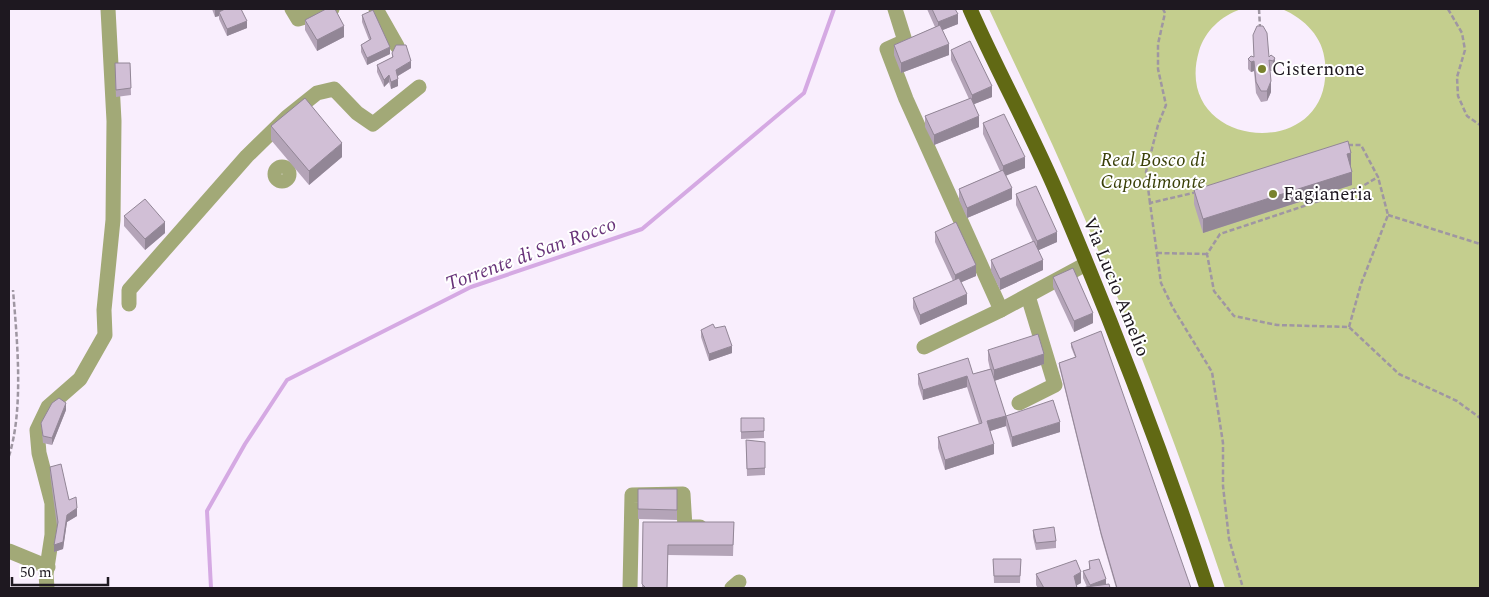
<svg xmlns="http://www.w3.org/2000/svg" width="1489" height="597" font-family="Spectral,serif">
<style>
.green{fill:#c4ce8e}
.lines{fill:none;stroke-linecap:round;stroke-linejoin:round}
.stream{stroke:#d5a9e3;stroke-width:4}
.path{stroke:#9f96a2;stroke-width:2.5;stroke-dasharray:5 2.5;stroke-linecap:butt}
.minor{stroke:#a2a977;stroke-width:15}
.major{stroke:#616914;stroke-width:15}
.wall{fill:#b4a4b8}
.shaded-wall{fill:#928696}
.building{fill:#d1bfd6;stroke:#928696}
.poi-dot{fill:#79822e;stroke:#fff;stroke-width:2}
.labels{text-anchor:middle;dominant-baseline:central;stroke-width:4;stroke-linejoin:round;paint-order:stroke}
.poi-label{font-size:19px;fill:#1e1820;stroke:#fff;text-anchor:start}
.park-label{font-size:19px;font-style:italic;fill:#3a4008;stroke:#fff}
.street-label{font-size:19px;fill:#1e1820;stroke:#fff}
.water-label{font-size:20px;font-style:italic;fill:#683379;stroke:#fff}
</style>
<rect width="100%" height="100%" fill="#f9eefd"/>
<path class="green" d="M989 9H1241C1221 16 1205 31 1199 51 1170 150 1335 166 1325 62 1323 37 1305 19 1282 9H1480V588H1225C1178 448 1125 309 1065 173 1041 118 1014 63 989 9Z"/>
<g class="lines">
<polyline class="stream" points="211,588 207,511 245,444 287,380 471,287 642,229 804,93 834,9"/>
<g class="path">
<polyline points="1259,9 1260,27"/>
<polyline points="1448,9 1462,33 1465,50 1457,77 1458,96 1467,116 1480,125"/>
<polyline points="1348,145 1361,145 1378,177 1361,187 1220,234 1207,254 1214,291 1234,316 1277,325 1349,327 1399,374 1457,401 1480,418"/>
<polyline points="1197,192 1150,203 1161,283 1173,308 1212,372 1223,443 1223,486 1229,539 1243,588"/>
<polyline points="1150,203 1146,172 1158,125 1166,105 1158,69 1158,44 1165,13 1163,9"/>
<polyline points="1388,215 1480,244"/>
<polyline points="1157,253 1207,254"/>
<polyline points="1349,327 1361,284 1388,215 1378,177"/>
<path d="M9 456C24 408 17 339 13 290"/>
</g>
<g class="minor">
<polyline points="292,9 298,19 332,9"/>
<polyline points="376,9 397,46"/>
<polyline points="895,9 905,41 887,49 906,99 1001,310"/>
<circle cx="282" cy="174" r="7"/>
<polyline points="129,304 129,290 247,156 287,117 317,93 334,89 357,113 373,124 419,87"/>
<polyline points="924,347 1001,310 1086,264"/>
<polyline points="1019,403 1055,385 1028,296"/>
<polyline points="9,551 48,567"/>
<polyline points="47,588 46,574 52,535 52,503 39,453 37,430 48,407 80,379 105,335 104,310 113,220 114,121 108,9"/>
<polyline points="630,588 632,495 683,494 685,527 700,527"/>
<polyline points="732,588 739,582"/>
</g>
<path class="major" d="M970 9C998 73 1033 135 1060 200 1114 327 1164 457 1207 588"/>
</g>
<g class="wall">
<polygon points="212,9 241,9 247,28 227,36 219,19 219,16 215,17"/>
<polygon points="927,9 955,9 958,24 942,30 949,55 901,73 894,55 894,45 935,27"/>
<polygon points="362,15 390,54 367,65 361,52 361,45 369,40 362,22"/>
<polygon points="305,20 344,37 317,51 305,30"/>
<polygon points="1253,35 1269,57 1271,55 1275,68 1273,71 1270,71 1271,92 1267,101 1261,102 1256,93 1254,71 1251,72 1248,69 1248,59 1254,57"/>
<polygon points="951,50 992,97 974,104 979,127 934,145 925,127 925,116 969,99 951,60"/>
<polygon points="392,53 411,68 398,76 398,86 391,89 389,82 384,87 377,72 377,65 392,57"/>
<polygon points="130,63 131,95 116,97 115,70"/>
<polygon points="983,123 1025,168 1006,175 1012,199 967,218 959,200 959,189 1000,171 983,134"/>
<polygon points="271,126 342,157 309,185 271,140"/>
<polygon points="1351,166 1351,167 1352,185 1203,233 1194,204 1194,190"/>
<polygon points="1016,194 1057,242 1038,250 1043,270 1000,290 991,271 991,260 1033,242 1016,205"/>
<polygon points="124,216 165,233 145,250 124,226"/>
<polygon points="935,232 976,276 961,282 967,304 920,325 913,308 913,298 953,281 935,242"/>
<polygon points="1053,277 1093,323 1074,332 1053,287"/>
<polygon points="715,328 732,353 709,361 701,337 701,330"/>
<polygon points="1071,343 1191,588 1116,588 1101,536 1059,366 1059,363 1075,357 1071,347"/>
<polygon points="988,350 1044,364 994,381 1006,416 1060,432 1012,447 1006,426 990,431 994,454 945,470 938,448 938,437 979,424 967,387 923,400 918,384 918,374 973,374 990,369 988,360"/>
<polygon points="66,410 52,445 43,443 41,423"/>
<polygon points="741,418 764,418 764,438 741,439"/>
<polygon points="746,440 765,442 765,475 747,476"/>
<polygon points="50,467 77,516 67,522 63,549 54,552 57,526 50,474"/>
<polygon points="638,489 677,489 677,520 638,519"/>
<polygon points="643,522 734,522 733,556 668,555 667,588 642,588"/>
<polygon points="1033,530 1056,541 1056,548 1036,550 1033,537"/>
<polygon points="993,559 1021,559 1020,583 994,583"/>
<polygon points="1089,561 1106,584 1087,587 1083,578 1083,571 1089,569"/>
<polygon points="1036,574 1081,583 1076,585 1077,588 1038,588 1036,585"/>
</g>
<g class="shaded-wall">
<polygon points="218,9 235,9 219,12 219,16 215,17 215,10"/>
<polygon points="958,14 958,24 938,32 938,22"/>
<polygon points="247,21 247,28 227,36 227,29"/>
<polygon points="344,26 344,37 317,51 317,40"/>
<polygon points="949,44 949,55 901,73 901,63"/>
<polygon points="390,47 390,54 367,65 367,58"/>
<polygon points="1275,58 1275,68 1273,71 1273,61"/>
<polygon points="411,61 411,68 396,77 396,70"/>
<polygon points="1254,61 1254,71 1251,72 1251,62"/>
<polygon points="389,75 389,82 384,87 384,80"/>
<polygon points="398,79 398,86 391,89 391,82"/>
<polygon points="1271,81 1271,92 1267,101 1267,91"/>
<polygon points="992,86 992,97 972,105 972,95"/>
<polygon points="979,116 979,127 934,145 934,135"/>
<polygon points="342,143 342,157 309,185 309,171"/>
<polygon points="1351,153 1351,166 1347,168 1347,154"/>
<polygon points="1025,157 1025,168 1003,177 1003,166"/>
<polygon points="1352,172 1352,185 1203,233 1203,219"/>
<polygon points="1012,188 1012,199 967,218 967,208"/>
<polygon points="165,222 165,233 145,250 145,239"/>
<polygon points="1057,232 1057,242 1037,251 1037,241"/>
<polygon points="1043,260 1043,270 1000,290 1000,279"/>
<polygon points="976,265 976,276 955,285 955,275"/>
<polygon points="967,294 967,304 920,325 920,315"/>
<polygon points="1093,313 1093,323 1074,332 1074,321"/>
<polygon points="732,346 732,353 709,361 709,354"/>
<polygon points="1044,354 1044,364 994,381 994,370"/>
<polygon points="967,376 967,387 923,400 923,390"/>
<polygon points="66,403 66,410 52,445 52,438"/>
<polygon points="1006,416 1006,426 987,432 987,421"/>
<polygon points="1060,422 1060,432 1012,447 1012,437"/>
<polygon points="994,444 994,454 945,470 945,460"/>
<polygon points="77,508 77,516 67,522 63,549 54,552 54,545 67,515"/>
<polygon points="1081,572 1081,583 1074,587 1074,576"/>
<polygon points="1106,579 1106,586 1090,588 1090,585"/>
</g>
<g class="building">
<polygon points="225,9 241,9 247,21 227,29 219,12"/>
<polygon points="326,9 335,9 344,26 317,40 305,20"/>
<polygon points="932,9 955,9 958,14 938,22"/>
<polygon points="373,10 390,47 367,58 361,45 371,39 362,15"/>
<polygon points="940,25 949,44 901,63 894,45"/>
<polygon points="1257,26 1263,26 1267,33 1269,57 1271,55 1275,58 1273,61 1269,60 1271,81 1267,91 1261,91 1256,82 1254,61 1251,62 1248,59 1251,56 1254,57 1253,35"/>
<polygon points="970,41 992,86 972,95 951,50"/>
<polygon points="396,45 406,45 411,61 396,70 398,79 391,82 389,75 384,80 377,65 393,57 392,53"/>
<polygon points="115,63 130,63 131,88 116,90"/>
<polygon points="305,98 342,143 309,171 271,126"/>
<polygon points="971,98 979,116 934,135 925,116"/>
<polygon points="1004,114 1025,157 1003,166 983,123"/>
<polygon points="1348,141 1351,153 1347,154 1352,172 1203,219 1194,190"/>
<polygon points="1003,170 1012,188 967,208 959,189"/>
<polygon points="1036,186 1057,232 1037,241 1016,194"/>
<polygon points="145,199 165,222 145,239 124,216"/>
<polygon points="956,222 976,265 955,275 935,232"/>
<polygon points="1034,241 1043,260 1000,279 991,260"/>
<polygon points="1073,268 1093,313 1074,321 1053,277"/>
<polygon points="959,278 967,294 920,315 913,298"/>
<polygon points="713,324 715,328 725,326 732,346 709,354 701,330"/>
<polygon points="1101,331 1191,588 1117,588 1101,533 1059,363 1076,357 1071,343"/>
<polygon points="1038,334 1044,354 994,370 988,350"/>
<polygon points="968,358 973,374 991,369 1006,416 1053,400 1060,422 1012,437 1006,416 987,421 994,444 945,460 938,437 982,423 967,376 923,390 918,374"/>
<polygon points="59,398 66,403 52,438 43,436 41,423 52,403"/>
<polygon points="741,418 764,418 764,431 741,432"/>
<polygon points="746,440 765,442 765,468 747,469"/>
<polygon points="61,464 69,500 76,497 77,508 67,515 63,542 54,545 58,522 50,467"/>
<polygon points="638,489 677,489 677,510 638,509"/>
<polygon points="643,522 734,522 733,545 668,545 667,588 646,588 642,584"/>
<polygon points="1054,527 1056,541 1036,543 1033,530"/>
<polygon points="993,559 1021,559 1020,576 994,576"/>
<polygon points="1099,559 1106,579 1090,585 1083,571 1090,569 1089,561"/>
<polygon points="1076,560 1081,572 1074,576 1077,588 1044,588 1036,574"/>
<polygon points="1109,584 1110,588 1084,588 1086,587"/>
</g>
<g class="poi-dot">
<circle cx="1262" cy="69" r="5"/>
<circle cx="1273" cy="194" r="5"/>
</g>
<g class="labels">
<g class="poi-label">
<text x="1272" y="69">Cisternone</text>
<text x="1283" y="194">Fagianeria</text>
</g>
<g class="park-label">
<text x="1153" y="160">Real Bosco di<tspan x="1153" dy="22">Capodimonte</tspan></text>
</g>
<g class="street-label">
<text transform="translate(1116 287) rotate(68)">Via Lucio Amelio</text>
</g>
<g class="water-label">
<text transform="translate(531 254) rotate(-20)">Torrente di San Rocco</text>
</g>
</g>
<rect width="1489" height="597" fill="none" stroke="#1e1820" stroke-width="20"/>
<path d="M12 577v8h96v-8" fill="none" stroke="#1e1820" stroke-width="2.5"/>
<text x="20" y="577" font-size="15" fill="#1e1820" stroke="#ffffff" stroke-width="4" paint-order="stroke">50 m</text>
</svg>
